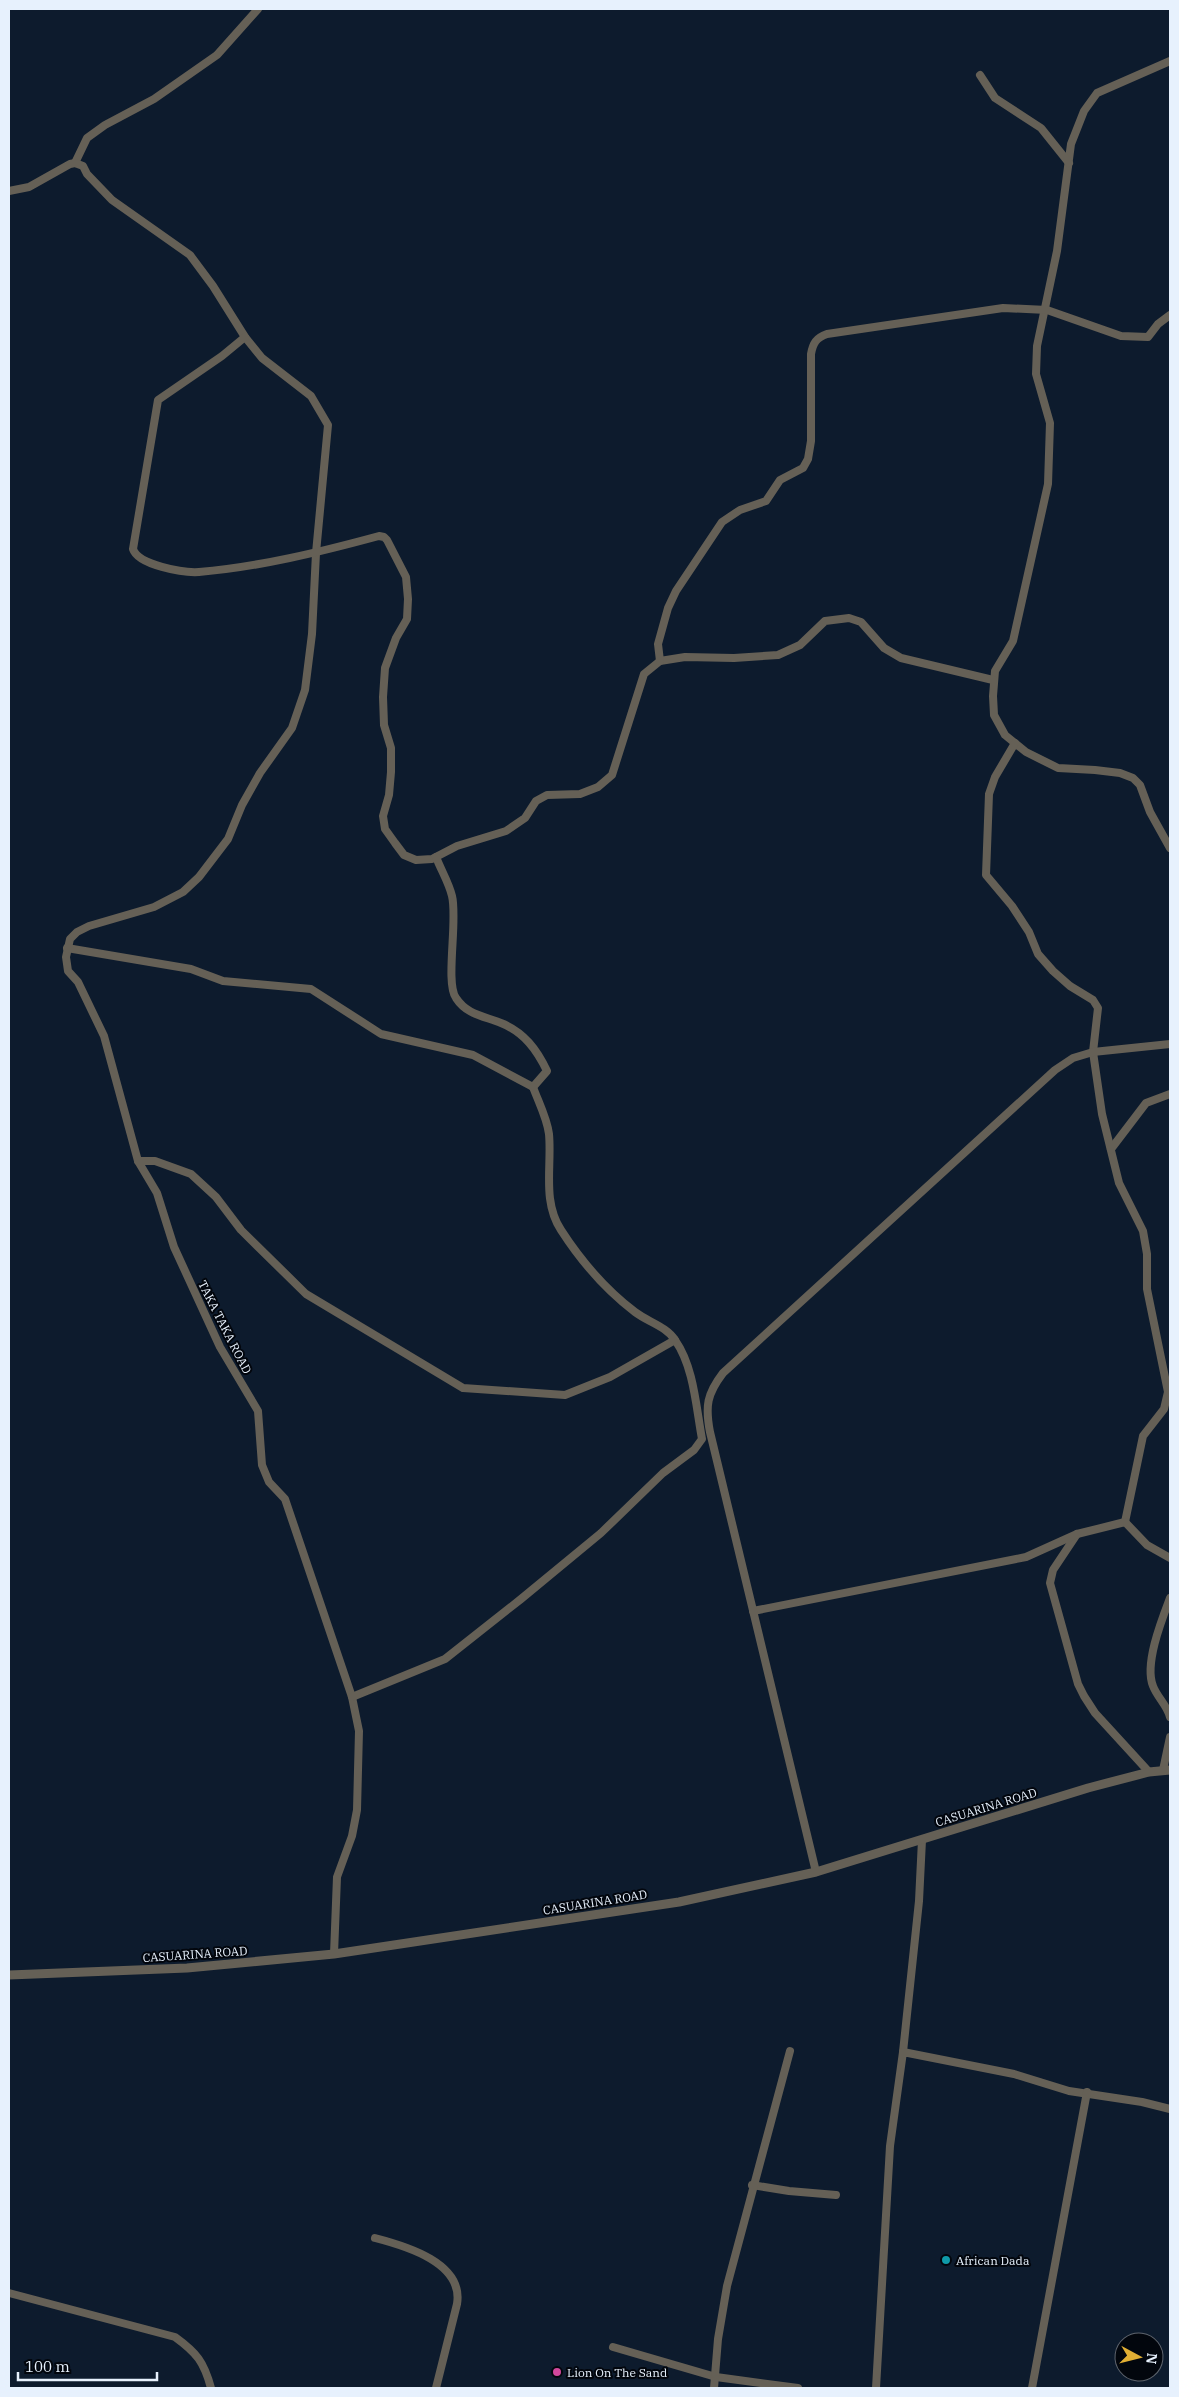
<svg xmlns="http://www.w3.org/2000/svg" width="1179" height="2397" font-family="'IBM Plex Serif',serif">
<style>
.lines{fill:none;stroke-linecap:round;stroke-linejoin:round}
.minor{stroke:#656056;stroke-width:8}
.tertiary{stroke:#656056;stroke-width:9}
.culture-dot{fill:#0f9aa8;stroke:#02060d;stroke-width:2}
.hotel-dot{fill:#d1479c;stroke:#02060d;stroke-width:2}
.labels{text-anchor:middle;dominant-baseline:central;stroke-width:4;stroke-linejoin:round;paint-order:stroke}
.street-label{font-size:12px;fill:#e7f1fd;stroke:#02060d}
.poi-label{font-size:12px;fill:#e7f1fd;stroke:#02060d;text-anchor:start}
</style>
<rect width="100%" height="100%" fill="#0d1b2d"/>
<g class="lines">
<g class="minor">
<polyline points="1170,61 1097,93 1084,111 1071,144 1057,251 1037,346 1036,374 1050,423 1048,484 1013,641 995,671 993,696 994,715 1005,735 1026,752 1058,768 1095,770 1120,773 1133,778 1140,785 1150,812 1170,848"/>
<polyline points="980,75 995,98 1041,128 1069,163"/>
<polyline points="75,163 87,138 105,125 154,99 217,55 258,9"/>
<polyline points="9,191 29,187 70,164 75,163 83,166 87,174 112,200 190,255 213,286 245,337 262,358 311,396 328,425 316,553 312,634 305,690 292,728 260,773 242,805 228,839 199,877 183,892 154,907 89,926 77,932 70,939 66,957 68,971 78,982 104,1036 138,1161 157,1193 174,1247 220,1347 258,1411 262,1465 269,1482 285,1499 352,1697 359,1731 357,1810 352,1836 337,1877 334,1954"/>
<path d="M245 337 222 356 158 400 133 549C138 565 183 573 199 572 259 567 320 552 379 536L384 537 387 540 406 577 408 599 407 619 396 638 385 668 383 697 384 725 391 748V772L389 795 383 816 385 829 395 843 404 855 416 860 432 859 457 846 506 831 525 818 536 801 547 795 580 794 598 787 612 775 644 674 660 661 685 657 734 658 778 655 800 645 825 621 849 618 861 622 884 648 901 658 993 680"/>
<path d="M660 661 658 644 668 608 676 591 722 522 740 510 766 501 780 480 803 468 808 459 811 441V354C813 343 816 338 827 334L1003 308 1047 310 1121 336 1148 337 1158 324 1170 315"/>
<polyline points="1015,743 995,777 989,794 986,875 1012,906 1029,932 1038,954 1053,971 1070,986 1093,1000 1098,1008 1093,1052 1102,1114 1119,1183 1143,1231 1147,1254 1147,1289 1168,1392 1164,1409 1143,1436 1125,1522"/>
<path d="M67 948 191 969 223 981 311 989 381 1034 473 1055 533 1087 547 1071C537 1050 524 1032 501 1023 484 1016 467 1015 456 998 445 983 458 920 452 896 449 883 441 870 436 857"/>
<polyline points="1111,1149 1146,1103 1170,1094"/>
<polyline points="138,1161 155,1161 191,1174 216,1197 241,1230 306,1294 463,1388 565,1395 610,1377 675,1340"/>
<polyline points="1077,1534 1053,1570 1050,1583 1078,1684 1084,1696 1095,1713 1149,1772"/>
<path d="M1170 1598C1162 1619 1144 1664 1153 1686 1157 1697 1167 1705 1170 1717"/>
<polyline points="753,1611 1026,1557 1077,1534 1125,1522 1147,1545 1170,1558"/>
<path d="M352 1697 445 1659 521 1599 601 1533 663 1473 694 1450 702 1439C696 1407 694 1367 675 1340 666 1326 648 1322 635 1312 606 1290 581 1261 561 1230 542 1201 552 1166 549 1134 547 1118 538 1101 533 1087"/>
<polyline points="1163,1770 1170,1737"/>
<path d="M816 1872 710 1432C705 1406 707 1394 723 1373L1055 1070 1073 1058 1093 1052 1170 1044"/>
<polyline points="903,2052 919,1901 922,1840"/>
<polyline points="752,2185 789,2191 836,2195"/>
<path d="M375 2238C406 2246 464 2263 457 2304L436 2388"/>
<path d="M9 2293 175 2337C197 2353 204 2362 211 2388"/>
<polyline points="613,2347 716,2377 798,2388"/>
<polyline points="714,2388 718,2339 727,2286 790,2051"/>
<polyline points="876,2388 890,2146 903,2052 1014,2074 1069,2091 1142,2102 1170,2109"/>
<polyline points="1032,2388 1087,2092"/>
</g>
<polyline class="tertiary" points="9,1975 187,1968 334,1954 679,1902 816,1872 1088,1788 1149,1772 1170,1770"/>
</g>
<circle class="culture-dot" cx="946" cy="2260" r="5"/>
<circle class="hotel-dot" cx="557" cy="2372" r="5"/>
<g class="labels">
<g class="street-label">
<text transform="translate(225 1327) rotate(63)">TAKA TAKA ROAD</text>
<text transform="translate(986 1807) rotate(-17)">CASUARINA ROAD</text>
<text transform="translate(595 1902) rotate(-9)">CASUARINA ROAD</text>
<text transform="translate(195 1954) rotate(-4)">CASUARINA ROAD</text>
</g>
<g class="poi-label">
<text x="956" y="2260">African Dada</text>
<text x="567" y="2372">Lion On The Sand</text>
</g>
</g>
<rect width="1179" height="2397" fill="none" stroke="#e7f1fd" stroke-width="20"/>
<g transform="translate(1139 2357) rotate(97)"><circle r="24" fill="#02060d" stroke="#5e646d"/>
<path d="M0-4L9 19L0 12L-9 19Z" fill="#e1af34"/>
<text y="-8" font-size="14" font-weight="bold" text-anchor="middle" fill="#e7f1fd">N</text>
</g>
<path d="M18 2372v8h139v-8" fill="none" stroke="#e7f1fd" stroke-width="2.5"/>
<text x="25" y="2372" font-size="15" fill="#e7f1fd" stroke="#02060d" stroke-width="4" paint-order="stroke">100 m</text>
</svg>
